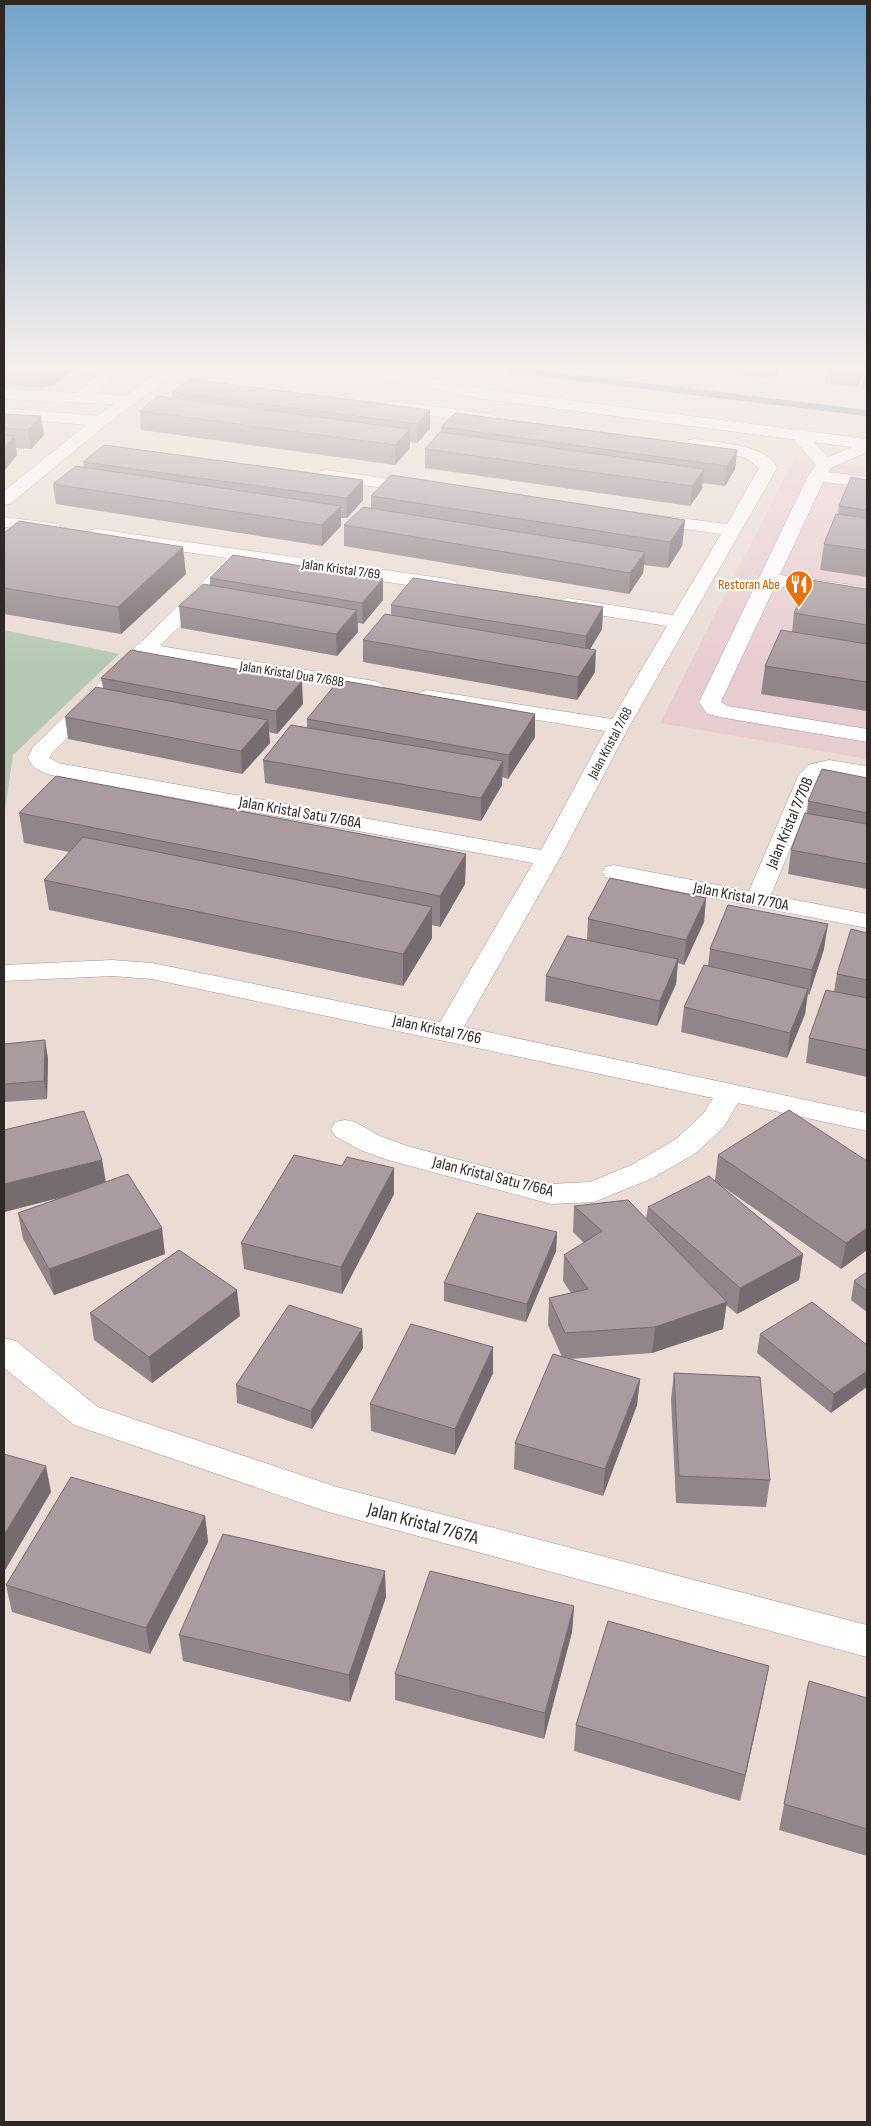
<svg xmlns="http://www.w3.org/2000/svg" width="871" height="2126" font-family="'Sofia Sans Condensed',sans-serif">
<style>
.commercial{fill:#e8cdd0}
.green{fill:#b5c8b3}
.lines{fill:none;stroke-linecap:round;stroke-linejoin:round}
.stream{stroke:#5e8b9d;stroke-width:6}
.street-casing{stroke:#a39690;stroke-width:1}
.secondary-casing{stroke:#a39690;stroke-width:1}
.primary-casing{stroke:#a39690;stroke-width:1}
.street{fill:#fff;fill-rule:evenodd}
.secondary{fill:#fff;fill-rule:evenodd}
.primary{fill:#fff;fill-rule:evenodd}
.wall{fill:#91858a}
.shaded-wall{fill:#766c70}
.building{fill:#a99ba0;stroke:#766c70}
.labels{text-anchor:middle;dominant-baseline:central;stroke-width:4.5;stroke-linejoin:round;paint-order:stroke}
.far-street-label{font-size:14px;fill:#2e2926;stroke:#fff}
.far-food-label{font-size:14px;fill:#c56008;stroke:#fff;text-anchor:end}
.street-label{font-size:16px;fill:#2e2926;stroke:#fff}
.near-street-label{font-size:19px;fill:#2e2926;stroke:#fff}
</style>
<rect width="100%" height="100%" fill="#eadcd5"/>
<g class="commercial">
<polygon points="4,370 108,370 74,396 4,391"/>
<polygon points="794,459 867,468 867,759 660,723"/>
</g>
<polygon class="green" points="4,630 119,654 13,755 4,817"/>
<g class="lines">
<polyline class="stream" points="512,370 867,413"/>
<g class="street-casing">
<g id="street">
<polygon points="105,370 123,370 95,394 130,395 136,397 138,400 136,403 130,405 4,399 4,389 76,393"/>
<polygon points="392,401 491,414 497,416 499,419 497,422 491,424 386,409 384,406 386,403"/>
<polygon points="4,408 101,416 107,418 109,421 107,424 101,426 4,418"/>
<polygon points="797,429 803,431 828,457 867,441 867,452 831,468 828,472 867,477 867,487 823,482 780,575 867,587 867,599 775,586 721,702 728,706 867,729 867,742 725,718 707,714 699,702 808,476 816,465 789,434 791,431"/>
<path d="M695 439C718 443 767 444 777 468L629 727 560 858 464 1027 867 1113V1131L738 1103 724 1127 696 1153 651 1179 594 1202 551 1204 388 1160 360 1150 335 1136 331 1129 335 1122 345 1120 355 1122 380 1136 407 1146 551 1184 590 1182 631 1165 676 1139 703 1114 713 1098 152 979 112 976 4 981V965L112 960 152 963 440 1022 533 863 51 775C41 772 31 768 28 757L33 747 133 650 136 645 139 644 227 558 97 539 91 538 88 534 91 530 97 529 448 579 455 581 458 585 455 589 448 591 245 561 160 646 374 681 381 683 384 687 381 691 374 693 150 656 51 754 50 758 58 763 541 850 605 731 427 702 420 700 416 696 420 692 427 690 612 719 667 626 567 610 560 608 557 604 560 600 567 598 673 615 721 534 648 524 642 523 639 519 642 515 648 514 727 524 759 468 744 457 689 448 687 444 689 440Z"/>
<polygon points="326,470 419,483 425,484 428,488 425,492 419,493 320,479 317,475 320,471"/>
<polygon points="4,517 52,523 58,524 61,528 58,532 52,533 4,527"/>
<polygon points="829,760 867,766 867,780 829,773 820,777 771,895 867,914 867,928 614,879 605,877 602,872 605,867 614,865 749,891 799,774 808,765"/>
<polygon points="4,1338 16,1341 98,1407 337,1487 867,1625 867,1657 325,1511 74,1425 4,1368"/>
</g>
</g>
<g class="secondary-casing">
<polygon id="secondary" points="161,370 179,370 107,424 10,504 4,505 4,491 95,418"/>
</g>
<g class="primary-casing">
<polygon id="primary" points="364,370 393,370 483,389 867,439 867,449 483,399 372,375 367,373"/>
</g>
<use href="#street" class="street"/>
<use href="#secondary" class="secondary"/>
<use href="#primary" class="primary"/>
</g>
<g class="wall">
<polygon points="4,370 76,370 54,385 40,388 4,384"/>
<polygon points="696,370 779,370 774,379"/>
<polygon points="827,370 867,370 867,389 862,388 864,373 857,387 825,384"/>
<polygon points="172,392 430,410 430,429 417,443 410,442 410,448 395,465 141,430 140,411 173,398"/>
<polygon points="4,414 44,435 31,449 16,448 17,455 4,471"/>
<polygon points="441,427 737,450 735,469 725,486 702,483 702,489 690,506 425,468 425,449 441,432"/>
<polygon points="83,462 363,500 347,518 341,518 341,526 322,546 56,504 53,484 84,467"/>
<polygon points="867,480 867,577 820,570 824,544 838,515 839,506"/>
<polygon points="371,496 685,520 682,546 668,568 644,565 643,573 629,594 344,546 344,525 371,508"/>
<polygon points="4,533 186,574 121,634 4,614"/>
<polygon points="210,578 383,579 383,600 363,624 358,623 358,632 337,656 181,628 179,606 210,585"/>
<polygon points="867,589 867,711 761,694 765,666 792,632 794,613"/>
<polygon points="391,605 603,607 602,629 590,649 595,672 577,700 363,662 363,640 391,615"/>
<polygon points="101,678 303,704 277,734 269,732 270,743 242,774 68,739 65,717 103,688"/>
<polygon points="535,714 535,737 508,779 502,777 502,785 481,821 265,783 263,760 307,728 307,719"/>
<polygon points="867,778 867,889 788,874 791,850 807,813 808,801"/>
<polygon points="19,813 466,854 465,884 440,927 432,925 432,938 403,986 49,910 44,880 69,852 24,843"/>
<polygon points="706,898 704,922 684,965 678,963 676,984 657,1026 545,1001 546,976 587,940 588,919"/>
<polygon points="867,933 867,1077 806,1063 809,1038 834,991 837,974"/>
<polygon points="710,949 824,949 809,995 808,994 805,1014 787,1058 681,1032 684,1007 708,966"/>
<polygon points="4,1044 48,1058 47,1099 4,1102"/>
<polygon points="4,1130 102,1160 106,1182 165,1254 54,1295 23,1239 18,1213 65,1196 4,1212"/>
<polygon points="718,1155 867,1161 867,1250 841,1269 719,1184 803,1254 799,1280 737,1314 726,1305 723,1329 652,1353 569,1359 640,1379 637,1405 603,1496 514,1469 515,1443 562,1357 548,1325 549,1298 571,1293 563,1281 564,1255 584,1243 573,1232 574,1206 646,1219 648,1207 715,1180"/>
<polygon points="342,1166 394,1168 394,1194 342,1294 244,1269 241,1243"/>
<polygon points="557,1232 556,1251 526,1322 444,1301 444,1283"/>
<polygon points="867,1272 867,1312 851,1300 854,1281"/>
<polygon points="90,1313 240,1316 152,1383 94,1340"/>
<polygon points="362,1329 363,1348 312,1429 237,1403 236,1385"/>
<polygon points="760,1334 867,1345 831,1413 757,1353"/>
<polygon points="493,1373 455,1455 371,1431 370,1404"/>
<polygon points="674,1373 770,1480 766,1507 676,1503 671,1399"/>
<polygon points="205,1516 208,1542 150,1654 12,1612 6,1585"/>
<polygon points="386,1597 350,1702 183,1661 179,1635"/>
<polygon points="574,1606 572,1632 544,1739 395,1700 395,1674"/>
<polygon points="809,1681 867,1698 867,1856 779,1830"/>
<polygon points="764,1692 740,1801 574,1751 576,1725"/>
</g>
<g class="shaded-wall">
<polygon points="37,370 76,370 54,385 40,388"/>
<polygon points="775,370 779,370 774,379"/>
<polygon points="859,370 865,370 864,373 857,387"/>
<polygon points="430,410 430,429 417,443 417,424"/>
<polygon points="41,416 44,435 31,449 28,430"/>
<polygon points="410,429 410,448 395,465 395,445"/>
<polygon points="14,436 17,455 4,471 4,448"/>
<polygon points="737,450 735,469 725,486 727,466"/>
<polygon points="704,469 702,489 690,506 692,486"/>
<polygon points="363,480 363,500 347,518 346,498"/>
<polygon points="341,506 341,526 322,546 322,525"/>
<polygon points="685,520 682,546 668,568 670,542"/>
<polygon points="183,547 186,574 121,634 118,607"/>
<polygon points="645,552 643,573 629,594 630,573"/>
<polygon points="383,579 383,600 363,624 362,603"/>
<polygon points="603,607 602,629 585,658 586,636"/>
<polygon points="357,610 358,632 337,656 336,634"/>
<polygon points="596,650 595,672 577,700 578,677"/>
<polygon points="302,681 303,704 277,734 276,711"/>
<polygon points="535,714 535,737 508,779 509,755"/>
<polygon points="268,720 270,743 242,774 241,751"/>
<polygon points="503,761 502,785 481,821 481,798"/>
<polygon points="466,854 465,884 440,927 440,896"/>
<polygon points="706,898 704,922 684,965 686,940"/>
<polygon points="432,907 432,938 403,986 403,954"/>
<polygon points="828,924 824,949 809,995 812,970"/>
<polygon points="678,959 676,984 657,1026 660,1001"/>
<polygon points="808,989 805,1014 787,1058 790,1033"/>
<polygon points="45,1040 48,1058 47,1099 44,1081"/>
<polygon points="102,1160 106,1186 4,1212 4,1184"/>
<polygon points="394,1168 394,1194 342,1294 341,1267"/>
<polygon points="162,1228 165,1254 54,1295 49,1269"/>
<polygon points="867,1228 867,1250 841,1269 846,1243"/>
<polygon points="557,1232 556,1251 526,1322 527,1304"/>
<polygon points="803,1254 799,1280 737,1314 740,1288"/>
<polygon points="237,1290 240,1316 152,1383 149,1357"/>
<polygon points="727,1302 723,1329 652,1353 655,1327"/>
<polygon points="362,1329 363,1348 312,1429 311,1411"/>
<polygon points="493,1347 493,1373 455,1455 455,1429"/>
<polygon points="867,1371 867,1387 831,1413 834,1394"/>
<polygon points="640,1379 637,1405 603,1496 605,1469"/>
<polygon points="46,1466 51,1492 4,1572 4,1535"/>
<polygon points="205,1516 208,1542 150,1654 146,1628"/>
<polygon points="385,1571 386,1597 350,1702 349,1675"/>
<polygon points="574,1606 572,1632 544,1739 545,1713"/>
<polygon points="769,1666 764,1692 740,1801 745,1775"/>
</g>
<g class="building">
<polygon points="189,379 430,410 417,424 172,392"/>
<polygon points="158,396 410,429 395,445 140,411"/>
<polygon points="455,413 737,450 727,466 441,427"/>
<polygon points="4,414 41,416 28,430 4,428"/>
<polygon points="440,432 704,469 692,486 425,449"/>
<polygon points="4,435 14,436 4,448"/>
<polygon points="104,445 363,480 346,498 83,462"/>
<polygon points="76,466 341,506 322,525 53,484"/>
<polygon points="391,475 685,520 670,542 371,496"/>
<polygon points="851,477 867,480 867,510 839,506"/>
<polygon points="363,507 645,552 630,573 344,525"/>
<polygon points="836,514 867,518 867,550 824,544"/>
<polygon points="19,521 183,547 118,607 4,588 4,533"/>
<polygon points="233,555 383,579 362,603 210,578"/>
<polygon points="413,578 603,607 586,636 391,605"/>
<polygon points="810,580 867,589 867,625 794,613"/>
<polygon points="203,584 357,610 336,634 179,606"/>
<polygon points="385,614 596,650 578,677 363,640"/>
<polygon points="781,630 867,644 867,682 765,666"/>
<polygon points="131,650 302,681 276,711 101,678"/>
<polygon points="339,680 535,714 509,755 307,719"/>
<polygon points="96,687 268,720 241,751 65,717"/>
<polygon points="291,725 503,761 481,798 263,760"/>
<polygon points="822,769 867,778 867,813 808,801"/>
<polygon points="56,776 466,854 440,896 19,813"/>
<polygon points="805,813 867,824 867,864 791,850"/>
<polygon points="83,837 432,907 403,954 44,880"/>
<polygon points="610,878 706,898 686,940 588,919"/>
<polygon points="728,905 828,924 812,970 710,949"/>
<polygon points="851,929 867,933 867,980 837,974"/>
<polygon points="567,936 678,959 660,1001 546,976"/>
<polygon points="704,965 808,989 790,1033 684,1007"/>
<polygon points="826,990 867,998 867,1050 809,1038"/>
<polygon points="45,1040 44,1081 4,1084 4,1044"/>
<polygon points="789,1110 867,1161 867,1228 846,1243 718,1155"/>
<polygon points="84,1111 102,1160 4,1184 4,1130"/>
<polygon points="294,1155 342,1166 347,1157 394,1168 341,1267 241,1243"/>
<polygon points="128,1174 162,1228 49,1269 18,1213"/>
<polygon points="709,1176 803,1254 740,1288 648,1207"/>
<polygon points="628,1200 727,1302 655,1327 565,1333 549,1298 588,1289 564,1255 602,1231 574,1206"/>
<polygon points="477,1213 557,1232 527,1304 444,1283"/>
<polygon points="179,1250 237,1290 149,1357 90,1313"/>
<polygon points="867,1272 867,1291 854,1281"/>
<polygon points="812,1302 867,1345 867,1371 834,1394 760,1334"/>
<polygon points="289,1305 362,1329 311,1411 236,1385"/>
<polygon points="411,1324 493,1347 455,1429 370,1404"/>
<polygon points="553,1354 640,1379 605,1469 515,1443"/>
<polygon points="674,1373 760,1377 770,1480 679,1476"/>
<polygon points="4,1454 46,1466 4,1535"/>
<polygon points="71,1477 205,1516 146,1628 6,1585"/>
<polygon points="223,1534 385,1571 349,1675 179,1635"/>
<polygon points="430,1571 574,1606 545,1713 395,1674"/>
<polygon points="608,1621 769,1666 745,1775 576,1725"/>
<polygon points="809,1681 867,1698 867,1829 784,1804"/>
</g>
<linearGradient id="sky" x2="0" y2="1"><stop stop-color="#71a4ca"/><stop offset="0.55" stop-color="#f6efec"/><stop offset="1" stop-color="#f6efec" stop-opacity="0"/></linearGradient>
<rect width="871" height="668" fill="url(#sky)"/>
<defs>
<g id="restaurant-pin" transform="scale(1.4375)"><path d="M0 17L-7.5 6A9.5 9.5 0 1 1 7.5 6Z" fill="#e8710a" stroke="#fff"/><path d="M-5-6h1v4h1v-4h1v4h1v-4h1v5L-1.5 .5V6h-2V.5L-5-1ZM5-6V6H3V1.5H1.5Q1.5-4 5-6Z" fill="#fff"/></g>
</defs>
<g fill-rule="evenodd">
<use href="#restaurant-pin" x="799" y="584"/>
</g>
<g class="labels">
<g class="far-street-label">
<text transform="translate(341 569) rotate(8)">Jalan Kristal 7/69</text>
<text transform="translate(292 674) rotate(9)">Jalan Kristal Dua 7/68B</text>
<text transform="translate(610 743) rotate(-62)">Jalan Kristal 7/68</text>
</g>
<g class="far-food-label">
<text x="780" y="584">Restoran Abe</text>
</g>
<g class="street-label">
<text transform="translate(300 813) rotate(10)">Jalan Kristal Satu 7/68A</text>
<text transform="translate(790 823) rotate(-67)">Jalan Kristal 7/70B</text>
<text transform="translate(741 897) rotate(11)">Jalan Kristal 7/70A</text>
<text transform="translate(437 1030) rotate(12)">Jalan Kristal 7/66</text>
<text transform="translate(493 1177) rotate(14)">Jalan Kristal Satu 7/66A</text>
</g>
<g class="near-street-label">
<text transform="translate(423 1524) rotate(15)">Jalan Kristal 7/67A</text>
</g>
</g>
<rect width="871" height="2126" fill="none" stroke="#2e2926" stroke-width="10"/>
</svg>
